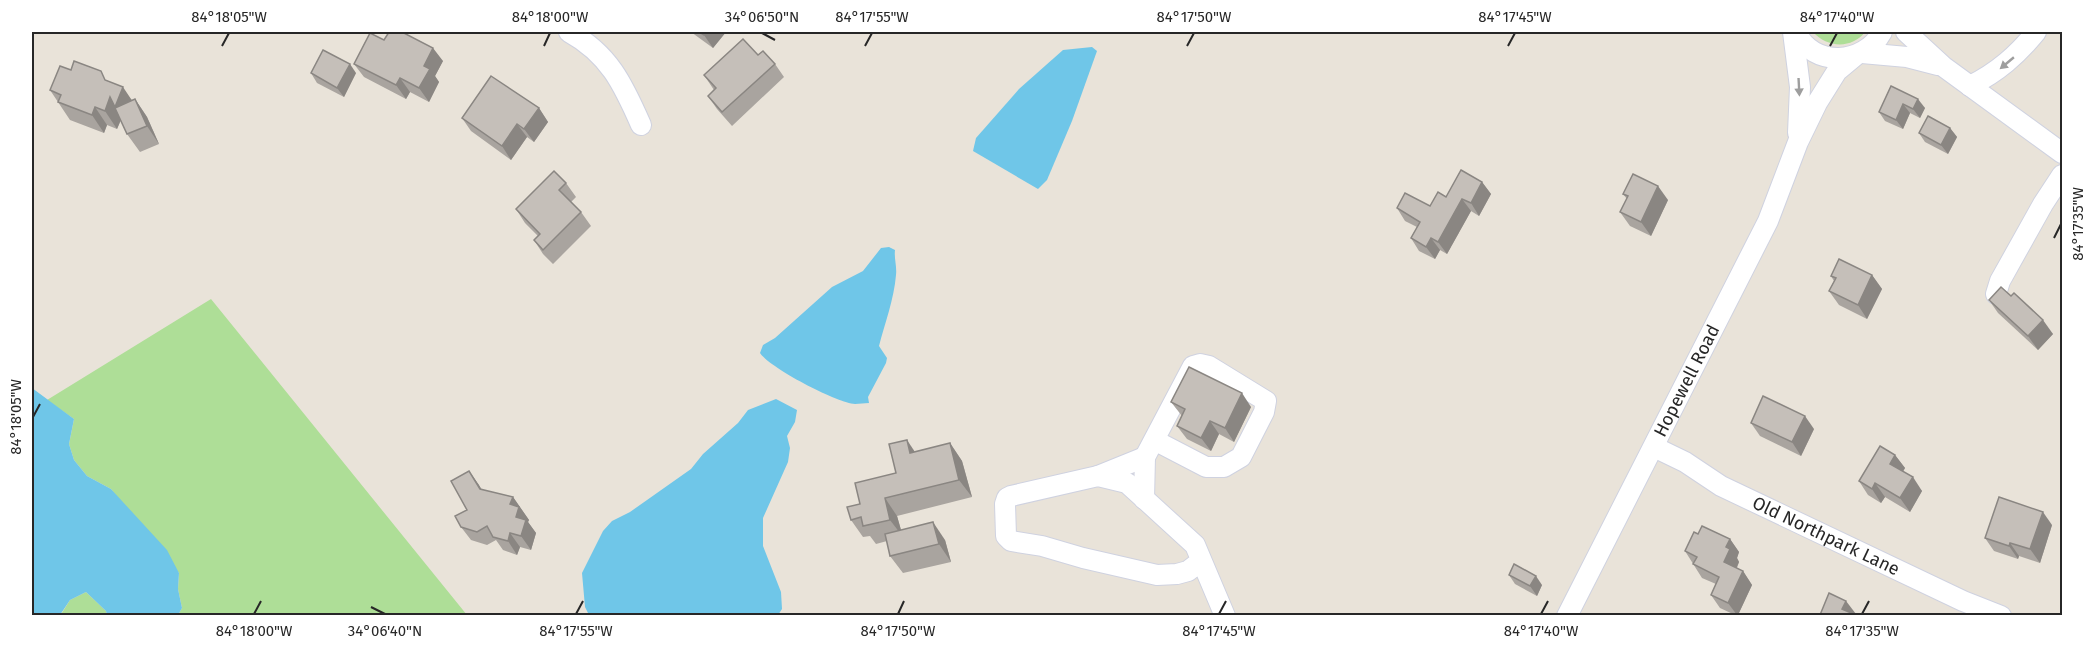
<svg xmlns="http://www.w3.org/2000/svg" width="2094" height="647" font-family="'Fira Sans',sans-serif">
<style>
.green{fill:#aede97}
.water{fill:#6fc6e8}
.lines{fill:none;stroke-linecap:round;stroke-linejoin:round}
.minor-casing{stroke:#cfd2e0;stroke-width:22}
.minor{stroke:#fff;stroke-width:20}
.wall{fill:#a9a49f}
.shaded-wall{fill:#8a8682}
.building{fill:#c5bfb9;stroke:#8a8682;stroke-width:1.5}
.oneway{fill:#9e9e9e}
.ticks{fill:none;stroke:#272727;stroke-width:2}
.labels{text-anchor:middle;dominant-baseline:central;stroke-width:4.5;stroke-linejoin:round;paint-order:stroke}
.street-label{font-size:18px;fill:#272727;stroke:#fff}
.neatline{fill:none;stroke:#272727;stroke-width:2}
.ticks-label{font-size:15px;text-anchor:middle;fill:#272727}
</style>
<rect width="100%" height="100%" fill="#e9e3d9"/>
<g class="green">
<path d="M1813 32H1865C1852 49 1827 48 1813 32Z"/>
<polygon points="211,299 467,615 178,615 182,608 178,589 179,573 111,489 87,476 74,460 69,444 74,419 47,400"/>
<polygon points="86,592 106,611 107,615 60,616 70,600"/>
</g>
<g class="water">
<polygon points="1092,47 1097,51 1072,121 1047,180 1038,189 973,151 976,138 1019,89 1063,50"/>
<path d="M889 247 895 250C894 259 897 266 896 275 894 299 885 323 879 346L887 358 886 363 868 397 869 403C864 403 860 404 855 404 837 403 770 368 760 353L763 345 775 338 832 287 863 271 881 248Z"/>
<polygon points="32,388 74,419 69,444 74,460 87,476 111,489 167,550 179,573 178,589 182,608 178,615 107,615 106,611 86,592 70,600 60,615 32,615"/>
<polygon points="776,399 797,410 795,422 787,436 790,448 788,462 763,518 763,546 781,592 782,609 778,615 589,615 585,607 582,573 603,531 612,521 630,512 691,469 703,454 738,423 748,410"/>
</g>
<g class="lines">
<g class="minor-casing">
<g id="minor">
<path d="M569 32C609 54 623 84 641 125"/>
<polyline points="1793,32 1800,87 1798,133"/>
<path d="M1796 32C1813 68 1864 65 1882 32"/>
<polyline points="1906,32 1944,67 2062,153"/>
<polyline points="1862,53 1907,57 1938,65"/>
<path d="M1970 86C1998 72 2017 55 2036 32"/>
<polyline points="1996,294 2000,281 2043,204 2062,175"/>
<path id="s1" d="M1654 447 1685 462 1721 486 1963 601 2001 616"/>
<polyline points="1098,476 1145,457"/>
<polyline points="1144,499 1145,457 1193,366 1200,364 1209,366 1266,401 1264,412 1241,457 1224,467 1206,467 1154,440"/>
<polyline points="1201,561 1188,571 1177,574 1157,575 1083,558 1042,546 1011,541 1006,536 1005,504 1007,498 1011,496 1098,476 1127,483 1195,545 1225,616"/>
<path id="s2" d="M1567 616 1768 221 1798 142 1817 103 1837 71 1855 56"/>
</g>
</g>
<use href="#minor" class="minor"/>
</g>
<g class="wall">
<polygon points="691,32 726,32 713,48"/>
<polygon points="384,40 443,61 435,76 439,82 429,102 410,92 406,99 364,77 354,64"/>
<polygon points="758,55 775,64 784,77 732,126 717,109 708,96 714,90 704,75"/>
<polygon points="71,70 108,81 132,100 135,99 147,117 159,144 140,152 127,134 121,120 117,129 107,125 104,133 70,120 50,90"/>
<polygon points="311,73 356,73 344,97 317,83"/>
<polygon points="1891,86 1925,108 1920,118 1910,113 1903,129 1885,121 1879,112"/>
<polygon points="539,108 548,122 534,142 527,137 511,160 471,131 462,118"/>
<polygon points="1950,128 1957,137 1948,154 1925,142 1919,133"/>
<polygon points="1482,182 1491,194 1479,216 1471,211 1447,254 1440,250 1435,259 1419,251 1411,238 1417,227 1405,221 1397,208 1430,206 1446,197"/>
<polygon points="566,183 576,197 571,202 581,212 591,226 553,264 543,254 534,240 538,236 525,223 516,209"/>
<polygon points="1623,194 1668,200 1651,236 1630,226 1620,212 1627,199"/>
<polygon points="1872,275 1882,289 1867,319 1839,305 1829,291 1834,281 1831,276"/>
<polygon points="1989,300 2053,334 2038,350 1998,313"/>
<polygon points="1171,402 1251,407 1234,442 1219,434 1211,451 1187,439 1177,426 1182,416"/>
<polygon points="1751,423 1814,429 1801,456 1760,436"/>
<polygon points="950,443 962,461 972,497 897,516 901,530 945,540 951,562 903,573 890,556 887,541 876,544 870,536 863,537 851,520 915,452"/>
<polygon points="1895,455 1905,468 1903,472 1922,491 1910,512 1885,497 1881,503 1868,495 1859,481"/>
<polygon points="469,471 482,490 513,497 529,520 528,522 536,533 531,550 520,547 517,555 503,550 496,540 487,545 471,540 461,527 467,510"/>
<polygon points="2052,525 2040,563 2019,556 2018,559 1994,551 1985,538"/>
<polygon points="1698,534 1730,539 1739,552 1737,558 1739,562 1737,568 1743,571 1752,585 1738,615 1735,615 1720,608 1711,595 1716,584 1702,578 1685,551"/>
<polygon points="1509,575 1542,585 1537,596 1515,584"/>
</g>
<g class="shaded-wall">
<polygon points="706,32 726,32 713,48 704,35"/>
<polygon points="433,48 443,61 435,76 439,82 429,102 419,88 424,66"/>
<polygon points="350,64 356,73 344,97 337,88"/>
<polygon points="400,78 410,92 406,99 396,85"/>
<polygon points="123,87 135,105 122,117 117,129 105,111 110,97"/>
<polygon points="135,99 147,117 159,144 147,126"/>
<polygon points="1918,99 1925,108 1920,118 1913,109"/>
<polygon points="1903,104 1910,113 1903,129 1896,120"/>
<polygon points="95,107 107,125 104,133 92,115"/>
<polygon points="539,108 548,122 534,142 524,129"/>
<polygon points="517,124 527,137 511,160 502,146"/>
<polygon points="1950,128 1957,137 1948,154 1941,145"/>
<polygon points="1482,182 1491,194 1479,216 1471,203"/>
<polygon points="1658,186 1668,200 1651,236 1641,222"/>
<polygon points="1462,199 1471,211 1447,254 1438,242"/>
<polygon points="1431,238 1440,250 1435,259 1426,247"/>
<polygon points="1872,275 1882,289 1867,319 1858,305"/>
<polygon points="2043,320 2053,334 2038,350 2028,336"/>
<polygon points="1242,393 1251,407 1234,442 1225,428"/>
<polygon points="1805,416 1814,429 1801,456 1792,442"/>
<polygon points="1210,421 1219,434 1211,451 1201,438"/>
<polygon points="907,440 919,458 910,453"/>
<polygon points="950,443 962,461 972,497 959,480"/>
<polygon points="1895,455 1905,468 1899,477 1890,464"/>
<polygon points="469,471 479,485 489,503 480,489"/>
<polygon points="1913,477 1922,491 1910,512 1900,498"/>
<polygon points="1875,483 1885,497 1881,503 1872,489"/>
<polygon points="513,497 529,520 528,522 536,533 531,550 521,536 510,504"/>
<polygon points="885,498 897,516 903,537 890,520"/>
<polygon points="2043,512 2052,525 2040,563 2030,549"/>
<polygon points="933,522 945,540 951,562 939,544"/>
<polygon points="510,533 520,547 517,555 508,541"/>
<polygon points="1730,539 1739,552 1737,558 1739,562 1733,575 1724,562 1726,547"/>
<polygon points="2010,543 2019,556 2018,559 2009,546"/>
<polygon points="1743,571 1752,585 1738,615 1737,615 1728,603"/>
<polygon points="1536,576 1542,585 1537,596 1530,586"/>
<polygon points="1846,601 1856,614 1855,615 1842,609"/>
</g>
<g class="building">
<polygon points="389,32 402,32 433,48 424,66 430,69 419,88 400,78 396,85 354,64 370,33 384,40"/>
<polygon points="699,32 706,32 704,35"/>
<polygon points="743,39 758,55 763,51 775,64 722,112 708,96 716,88 704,75"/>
<polygon points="323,50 350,64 337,88 311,73"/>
<polygon points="74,61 101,71 105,80 123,87 115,107 110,97 105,111 95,107 92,115 58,102 61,95 50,90 60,66 71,70"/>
<polygon points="491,76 539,108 524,129 517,124 502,146 462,118"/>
<polygon points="1891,86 1918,99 1913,109 1903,104 1896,120 1879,112"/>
<polygon points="135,99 147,126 127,134 115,108"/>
<polygon points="1928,116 1950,128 1941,145 1919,133"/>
<polygon points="1461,170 1482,182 1471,203 1462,199 1438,242 1431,238 1426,247 1411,238 1420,222 1397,208 1405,193 1430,206 1438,192 1446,197"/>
<polygon points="554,171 566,183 559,190 581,212 543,250 534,240 540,234 516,209"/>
<polygon points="1633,174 1658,186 1641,222 1620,212 1628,196 1623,194"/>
<polygon points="1839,259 1872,275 1858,305 1829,291 1836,278 1831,276"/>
<polygon points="2001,287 2011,296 2014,293 2043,320 2028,336 1989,300"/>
<polygon points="1189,367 1242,393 1225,428 1210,421 1201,438 1177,426 1185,409 1171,402"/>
<polygon points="1763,396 1805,416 1792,442 1751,423"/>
<polygon points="907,440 910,453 950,443 959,480 885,498 890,520 863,526 861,517 851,520 847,507 860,504 855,483 896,473 889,444"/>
<polygon points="1880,446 1895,455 1890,464 1913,477 1900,498 1875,483 1872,489 1859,481"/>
<polygon points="469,471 480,489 513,497 510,504 519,507 516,517 526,520 521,536 510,533 508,541 493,537 487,526 477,532 461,527 455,516 467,510 451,481"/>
<polygon points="1999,497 2043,512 2030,549 2010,543 2009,546 1985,538"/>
<polygon points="933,522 939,544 890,556 885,534"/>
<polygon points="1702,526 1730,539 1726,547 1730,549 1724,562 1743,571 1728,603 1711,595 1719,577 1693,564 1697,557 1685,551 1694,532 1698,534"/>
<polygon points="1514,564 1536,576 1530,586 1509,575"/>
<polygon points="1829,593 1846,601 1842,609 1856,615 1820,615"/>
</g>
<defs><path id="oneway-solid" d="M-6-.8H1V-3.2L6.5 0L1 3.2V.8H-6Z" transform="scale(1.5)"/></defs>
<g class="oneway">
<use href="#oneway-solid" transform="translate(2007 63) rotate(140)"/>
<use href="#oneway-solid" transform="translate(1799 87) rotate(87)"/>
</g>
<path class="ticks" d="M762 33 775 40M222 46 229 33M544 46 550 33M865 46 872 33M1187 46 1194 33M1508 46 1515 33M1830 46 1837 33M2054 238 2061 224M33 417 40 404M371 607 385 614M254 614 261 601M576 614 583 601M898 614 904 601M1219 614 1226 601M1541 614 1548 601M1862 614 1869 601"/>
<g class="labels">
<g class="street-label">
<text stroke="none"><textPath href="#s2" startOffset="264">Hopewell Road</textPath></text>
<text stroke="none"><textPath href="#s1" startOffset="194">Old Northpark Lane</textPath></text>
</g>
</g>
<rect width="2094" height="647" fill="none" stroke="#ffffff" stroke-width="66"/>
<rect x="33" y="33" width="2028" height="581" class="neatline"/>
<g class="ticks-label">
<text x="229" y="22">84°18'05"W</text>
<text x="550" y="22">84°18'00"W</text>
<text x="762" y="22">34°06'50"N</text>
<text x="872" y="22">84°17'55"W</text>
<text x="1194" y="22">84°17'50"W</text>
<text x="1515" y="22">84°17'45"W</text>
<text x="1837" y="22">84°17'40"W</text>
<text transform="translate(2078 224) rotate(-90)" y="5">84°17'35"W</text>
<text transform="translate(16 417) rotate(-90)" y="5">84°18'05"W</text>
<text x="254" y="636">84°18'00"W</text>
<text x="385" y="636">34°06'40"N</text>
<text x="576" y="636">84°17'55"W</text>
<text x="898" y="636">84°17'50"W</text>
<text x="1219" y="636">84°17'45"W</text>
<text x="1541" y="636">84°17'40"W</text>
<text x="1862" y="636">84°17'35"W</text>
</g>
</svg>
